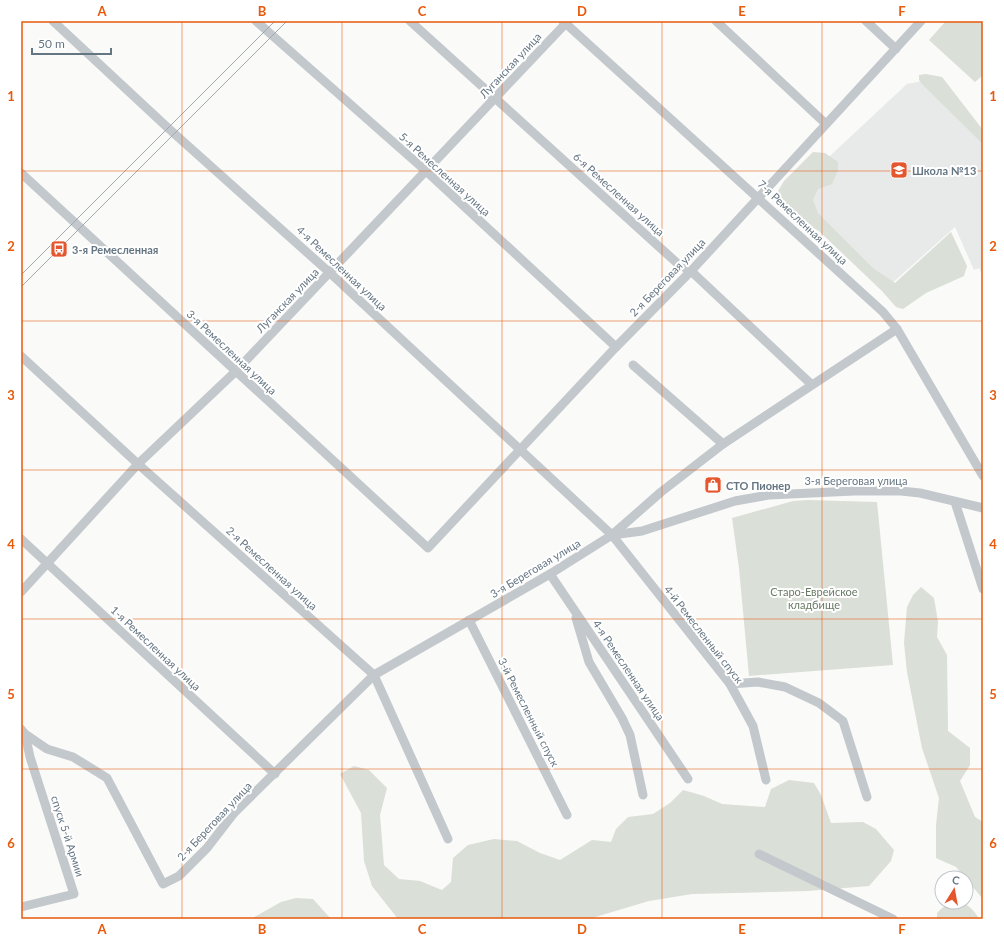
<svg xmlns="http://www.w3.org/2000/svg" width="1004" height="940" font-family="Lato,sans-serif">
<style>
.built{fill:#e8e9e9}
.green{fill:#dadfd7}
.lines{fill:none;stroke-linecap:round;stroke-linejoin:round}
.minor{stroke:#c3c8cc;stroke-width:9}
.tram{stroke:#a2aab0;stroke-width:1}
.grid{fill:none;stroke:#e8590c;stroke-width:1;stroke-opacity:0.55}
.labels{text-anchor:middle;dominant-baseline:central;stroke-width:4;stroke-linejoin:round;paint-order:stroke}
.street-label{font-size:11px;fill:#657683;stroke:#fff}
.poi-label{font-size:11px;font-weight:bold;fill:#657683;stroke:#fff;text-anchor:start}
.park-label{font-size:11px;fill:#687a64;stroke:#fff}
.neatline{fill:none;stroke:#e8590c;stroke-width:1.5}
.grid-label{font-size:13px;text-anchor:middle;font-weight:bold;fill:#e8590c}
</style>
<rect width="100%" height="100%" fill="#fafaf8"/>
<polygon class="built" points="923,81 983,142 983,276 979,268 974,270 955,227 890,285 785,198 907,84"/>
<g class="green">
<polygon points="946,21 983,21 983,75 975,82 929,40"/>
<polygon points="926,74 942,77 983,130 983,144 923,85 919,80 919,75"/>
<polygon points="813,152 825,153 838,162 838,170 832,184 818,189 813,200 818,213 874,269 895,283 951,232 967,266 964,276 926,293 903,309 896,307 882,291 819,231 797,220 782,204 778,191 784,181"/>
<polygon points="808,500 877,502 893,665 749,676 739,568 732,518 793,501"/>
<polygon points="921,587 934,598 938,622 937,637 947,655 948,731 970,748 970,765 960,781 975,817 983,822 983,899 956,867 936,858 936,825 939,798 922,748 907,672 904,643 907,607 913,595"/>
<polygon points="354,766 369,770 387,788 380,815 384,865 399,879 420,881 442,890 451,882 453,858 468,845 494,839 517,841 540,853 560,860 592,840 611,842 616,829 628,817 653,814 670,803 683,790 704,796 722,804 765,807 771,789 789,780 814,783 821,795 831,823 863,822 876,829 894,850 891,861 869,886 808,891 692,894 649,901 592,918 398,919 372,886 364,861 361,813 340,774"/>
<polygon points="296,898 313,899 331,919 251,919 281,902"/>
<path d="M956 902C967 902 974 910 979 919H937V913L942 908Z"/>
</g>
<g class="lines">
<g class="minor">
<polyline points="53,21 168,128 330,273 612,535 730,684 753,726 766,780"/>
<polyline points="256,21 426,171 616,347"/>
<polyline points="410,21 677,263 691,271 811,384"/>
<polyline points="563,21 883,312 897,329 983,476"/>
<polyline points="716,21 826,124"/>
<polyline points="866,21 896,49"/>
<polyline points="21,173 428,548 616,347 691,271 921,21"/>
<polyline points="21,356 138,464 374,675 448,839"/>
<polyline points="633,365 723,444"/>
<polyline points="955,502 983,589"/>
<polyline points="612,535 642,531 735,501 769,495 854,491 901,491 920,493 983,508"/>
<polyline points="21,539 275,774"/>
<polyline points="550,574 688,779"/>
<polyline points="21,592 138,464 235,372 568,21"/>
<polyline points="576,618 589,662 622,718 630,735 643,795"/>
<polyline points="469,620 567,815"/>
<polyline points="730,684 758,682 785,687 819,703 843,721 867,797"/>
<polyline points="21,729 25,734 47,749 73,757 107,778 163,884 179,876 207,848 234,813 374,675 550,574 612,535 661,492 723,444 897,329"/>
<polyline points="759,854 893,919"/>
<polyline points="21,907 74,894 30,757 25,734"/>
</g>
<g class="tram">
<polyline points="21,275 275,21"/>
<polyline points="21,287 287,21"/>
</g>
</g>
<path class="grid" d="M182 21V919M342 21V919M502 21V919M662 21V919M822 21V919M21 171H983M21 321H983M21 470H983M21 619H983M21 769H983"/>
<defs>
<g id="school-square" transform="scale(0.9)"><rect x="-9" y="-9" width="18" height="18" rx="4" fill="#e4572e" stroke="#fff"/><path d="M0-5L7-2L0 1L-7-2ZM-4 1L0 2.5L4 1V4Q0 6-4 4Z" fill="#fff"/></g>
<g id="bus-square" transform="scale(0.9)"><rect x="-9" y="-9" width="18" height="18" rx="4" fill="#e4572e" stroke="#fff"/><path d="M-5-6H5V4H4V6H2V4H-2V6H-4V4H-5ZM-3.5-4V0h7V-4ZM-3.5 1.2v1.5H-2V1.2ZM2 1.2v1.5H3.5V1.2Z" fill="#fff"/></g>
<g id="shop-square" transform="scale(0.9)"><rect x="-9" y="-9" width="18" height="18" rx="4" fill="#e4572e" stroke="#fff"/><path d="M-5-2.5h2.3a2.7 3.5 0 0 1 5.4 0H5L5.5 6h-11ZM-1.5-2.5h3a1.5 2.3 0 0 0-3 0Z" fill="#fff"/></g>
</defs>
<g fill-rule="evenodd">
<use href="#school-square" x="899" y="170"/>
<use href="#bus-square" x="59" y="249"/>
<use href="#shop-square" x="713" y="485"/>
</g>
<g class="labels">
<g class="street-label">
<text transform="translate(510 65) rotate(-47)">Луганская улица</text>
<text transform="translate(445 174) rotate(42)">5-я Ремесленная улица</text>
<text transform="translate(619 194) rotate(42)">6-я Ремесленная улица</text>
<text transform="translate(803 222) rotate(43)">7-я Ремесленная улица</text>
<text transform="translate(342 268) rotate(43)">4-я Ремесленная улица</text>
<text transform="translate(667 277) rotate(-46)">2-я Береговая улица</text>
<text transform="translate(287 300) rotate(-46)">Луганская улица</text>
<text transform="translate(232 352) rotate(43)">3-я Ремесленная улица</text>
<text x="856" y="480">3-я Береговая улица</text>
<text transform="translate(272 568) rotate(42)">2-я Ремесленная улица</text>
<text transform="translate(535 568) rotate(-31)">3-я Береговая улица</text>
<text transform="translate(704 634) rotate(52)">4-й Ремесленный спуск</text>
<text transform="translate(156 648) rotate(43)">1-я Ремесленная улица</text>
<text transform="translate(629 670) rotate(56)">4-я Ремесленная улица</text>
<text transform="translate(529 712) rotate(63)">3-й Ремесленный спуск</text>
<text transform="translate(214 821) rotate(-47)">2-я Береговая улица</text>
<text transform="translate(68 836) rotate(72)">спуск 5-й Армии</text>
</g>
<g class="poi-label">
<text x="912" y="170">Школа №13</text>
<text x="72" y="249">3-я Ремесленная</text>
<text x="726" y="485">СТО Пионер</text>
</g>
<g class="park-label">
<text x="814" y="591">Старо-Еврейское<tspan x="814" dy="13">кладбище</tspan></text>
</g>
</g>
<rect width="1004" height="940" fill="none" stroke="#ffffff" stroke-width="44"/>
<g transform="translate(954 890) rotate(11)"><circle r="19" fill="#ffffff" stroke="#c1c8cd"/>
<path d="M0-3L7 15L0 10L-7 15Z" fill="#e4572e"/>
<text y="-6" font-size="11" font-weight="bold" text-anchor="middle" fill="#657683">С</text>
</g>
<path d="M32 48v6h79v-6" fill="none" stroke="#657683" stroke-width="2"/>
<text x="38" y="48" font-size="12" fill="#657683" stroke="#ffffff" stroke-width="3" paint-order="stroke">50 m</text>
<rect x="22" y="22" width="960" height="896" class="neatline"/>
<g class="grid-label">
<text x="102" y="16">A</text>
<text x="262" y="16">B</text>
<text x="422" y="16">C</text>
<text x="582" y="16">D</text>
<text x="742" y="16">E</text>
<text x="902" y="16">F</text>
<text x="11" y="101">1</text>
<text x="993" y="101">1</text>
<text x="11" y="251">2</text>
<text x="993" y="251">2</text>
<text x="11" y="400">3</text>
<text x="993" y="400">3</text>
<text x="11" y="549">4</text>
<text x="993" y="549">4</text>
<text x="11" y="699">5</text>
<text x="993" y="699">5</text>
<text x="11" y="848">6</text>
<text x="993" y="848">6</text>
<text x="102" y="934">A</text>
<text x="262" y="934">B</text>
<text x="422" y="934">C</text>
<text x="582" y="934">D</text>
<text x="742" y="934">E</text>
<text x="902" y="934">F</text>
</g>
</svg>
